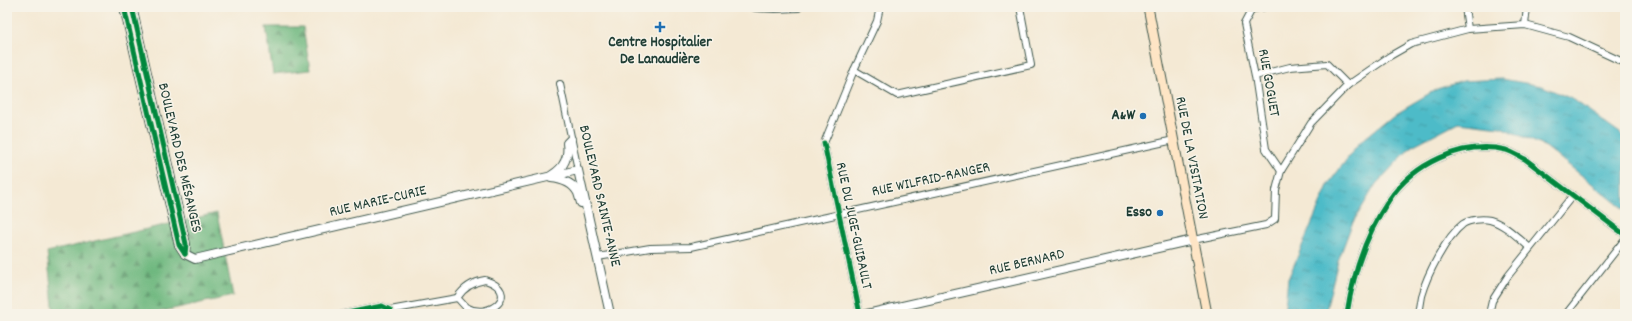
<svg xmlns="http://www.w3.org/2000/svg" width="1632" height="321" font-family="Dekko,sans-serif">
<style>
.forest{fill:url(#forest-firs);stroke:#467a59}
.water{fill:url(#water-ripples);stroke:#367c7e}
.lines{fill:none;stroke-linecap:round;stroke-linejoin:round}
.minor-casing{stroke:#3f574c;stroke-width:8}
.tertiary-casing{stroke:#3f574c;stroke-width:10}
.secondary-casing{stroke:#3f574c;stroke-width:11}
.minor{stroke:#fff;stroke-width:6}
.tertiary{stroke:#fff;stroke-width:8}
.secondary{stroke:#fee5c5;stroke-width:9}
.cycleway-casing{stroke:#f7f3e8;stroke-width:8}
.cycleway{stroke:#00873e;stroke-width:5}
.poi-dot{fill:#1f6fb2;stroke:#f7f3e8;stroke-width:1.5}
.labels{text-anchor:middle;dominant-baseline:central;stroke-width:3;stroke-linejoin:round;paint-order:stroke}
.poi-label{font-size:15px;font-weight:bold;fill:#1f3d34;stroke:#f7f3e8;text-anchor:end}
.street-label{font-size:15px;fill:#1f3d34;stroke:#f7f3e8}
</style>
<defs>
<pattern id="forest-firs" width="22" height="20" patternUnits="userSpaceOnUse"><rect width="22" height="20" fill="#6db77e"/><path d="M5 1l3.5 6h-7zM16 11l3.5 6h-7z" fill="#599668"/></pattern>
<pattern id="water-ripples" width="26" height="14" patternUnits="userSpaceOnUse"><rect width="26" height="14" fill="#4ebbc8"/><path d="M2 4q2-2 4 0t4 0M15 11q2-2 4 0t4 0" fill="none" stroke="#4099a3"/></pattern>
</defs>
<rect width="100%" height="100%" fill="#f7f3e8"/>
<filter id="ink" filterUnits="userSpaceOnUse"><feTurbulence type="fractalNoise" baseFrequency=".025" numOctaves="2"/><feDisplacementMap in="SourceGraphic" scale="8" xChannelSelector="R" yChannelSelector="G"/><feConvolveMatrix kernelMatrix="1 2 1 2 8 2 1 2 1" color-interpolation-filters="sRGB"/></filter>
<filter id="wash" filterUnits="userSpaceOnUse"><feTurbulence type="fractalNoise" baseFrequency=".012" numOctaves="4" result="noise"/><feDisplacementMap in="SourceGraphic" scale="16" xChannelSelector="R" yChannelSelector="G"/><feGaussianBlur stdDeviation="0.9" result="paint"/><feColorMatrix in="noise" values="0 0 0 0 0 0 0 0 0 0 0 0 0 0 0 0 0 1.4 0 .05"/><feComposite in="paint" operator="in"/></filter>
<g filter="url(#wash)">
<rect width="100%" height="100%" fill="#f4e9d4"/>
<g class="forest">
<polygon points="266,27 303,27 310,70 273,74"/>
<polygon points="217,213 233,296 149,314 54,314 47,252"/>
</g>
<polygon class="water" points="1502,79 1542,86 1574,100 1620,133 1625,139 1625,210 1546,147 1501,127 1458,122 1412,146 1376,184 1352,224 1338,261 1325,314 1284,314 1288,279 1329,183 1359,143 1396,113 1437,89 1463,81"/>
</g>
<g filter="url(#ink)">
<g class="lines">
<g class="minor-casing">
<g id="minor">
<polyline points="1265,7 1252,9 1244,24 1255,76 1266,149 1281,171"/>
<polyline points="1465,7 1468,29"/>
<polyline points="1525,25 1527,7"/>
<polyline points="854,70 897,95 1031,65 1020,7"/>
<polyline points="1255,76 1290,67 1327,64 1348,85"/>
<polyline points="560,84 578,170"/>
<polyline points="1193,240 1266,225 1275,219 1276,190 1281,171 1311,123 1348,85 1390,56 1411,44 1468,29 1525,25 1569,37 1625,63"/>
<polyline points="598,257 650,248 691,247 1174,140"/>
<path d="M485 280C522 292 490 321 466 307 463 305 460 300 457 298 464 287 473 282 485 280Z"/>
<polyline points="390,310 457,298"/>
<polyline points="343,314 382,306 390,310 393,314"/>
<polyline points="860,314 824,143 854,70 877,21 880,7"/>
<path d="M1347 314C1353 274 1366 234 1389 200 1413 164 1462 140 1506 150 1512 152 1519 156 1525 159L1625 235"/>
<path d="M1418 314C1419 308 1420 302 1421 296 1427 275 1446 237 1463 224 1469 220 1482 218 1490 220 1505 224 1518 238 1530 248"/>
<polyline points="1489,314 1492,301 1508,276 1573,195"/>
<polyline points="1566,314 1625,239"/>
</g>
</g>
<g class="tertiary-casing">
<g id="tertiary">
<polyline points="124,7 179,245 185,254 195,259 578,170 610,314"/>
<polyline points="132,7 186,244 185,254"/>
<polyline points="755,7 775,8 798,7"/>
<path d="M552 175C564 168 569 156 567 143L571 139"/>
<path d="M551 178C561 179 573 183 578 193 579 196 580 200 581 203"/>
<polyline points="867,314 1193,240"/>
</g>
</g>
<g class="secondary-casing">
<polyline id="secondary" points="1148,7 1207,314"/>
</g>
<use href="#minor" class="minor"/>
<use href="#tertiary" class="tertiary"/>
<use href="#secondary" class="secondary"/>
<g class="cycleway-casing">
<g id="cycleway">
<polyline points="124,7 179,245 185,254"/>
<polyline points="132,7 186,244 185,254"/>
<polyline points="824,143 860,314"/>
<polyline points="343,314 382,306 390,310 393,314"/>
<path d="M1347 314C1353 274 1366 234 1389 200 1413 164 1462 140 1506 150 1512 152 1519 156 1525 159L1625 235"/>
</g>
</g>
<use href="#cycleway" class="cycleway"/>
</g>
</g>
<g class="poi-dot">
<path d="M658 21h4v4h4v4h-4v4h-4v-4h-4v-4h4z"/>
<circle cx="1143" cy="116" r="4"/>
<circle cx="1160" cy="213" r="4"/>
</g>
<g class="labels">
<g class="poi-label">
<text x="660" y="43" text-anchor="middle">Centre Hospitalier<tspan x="660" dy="17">De Lanaudière</tspan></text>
<text x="1135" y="116">A&amp;W</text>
<text x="1152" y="213">Esso</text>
</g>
<g class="street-label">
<text transform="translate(1268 83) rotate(80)">RUE GOGUET</text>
<text transform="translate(179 158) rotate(77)">BOULEVARD DES MÉSANGES</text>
<text transform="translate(1191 158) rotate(79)">RUE DE LA VISITATION</text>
<text transform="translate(931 180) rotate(-12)">RUE WILFRID-RANGER</text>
<text transform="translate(599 196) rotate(77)">BOULEVARD SAINTE-ANNE</text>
<text transform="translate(378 202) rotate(-13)">RUE MARIE-CURIE</text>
<text transform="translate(853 226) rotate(78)">RUE DU JUGE-GUIBAULT</text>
<text transform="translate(1027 263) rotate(-13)">RUE BERNARD</text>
</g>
</g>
<rect width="1632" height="321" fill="none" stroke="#f7f3e8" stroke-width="24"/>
</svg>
